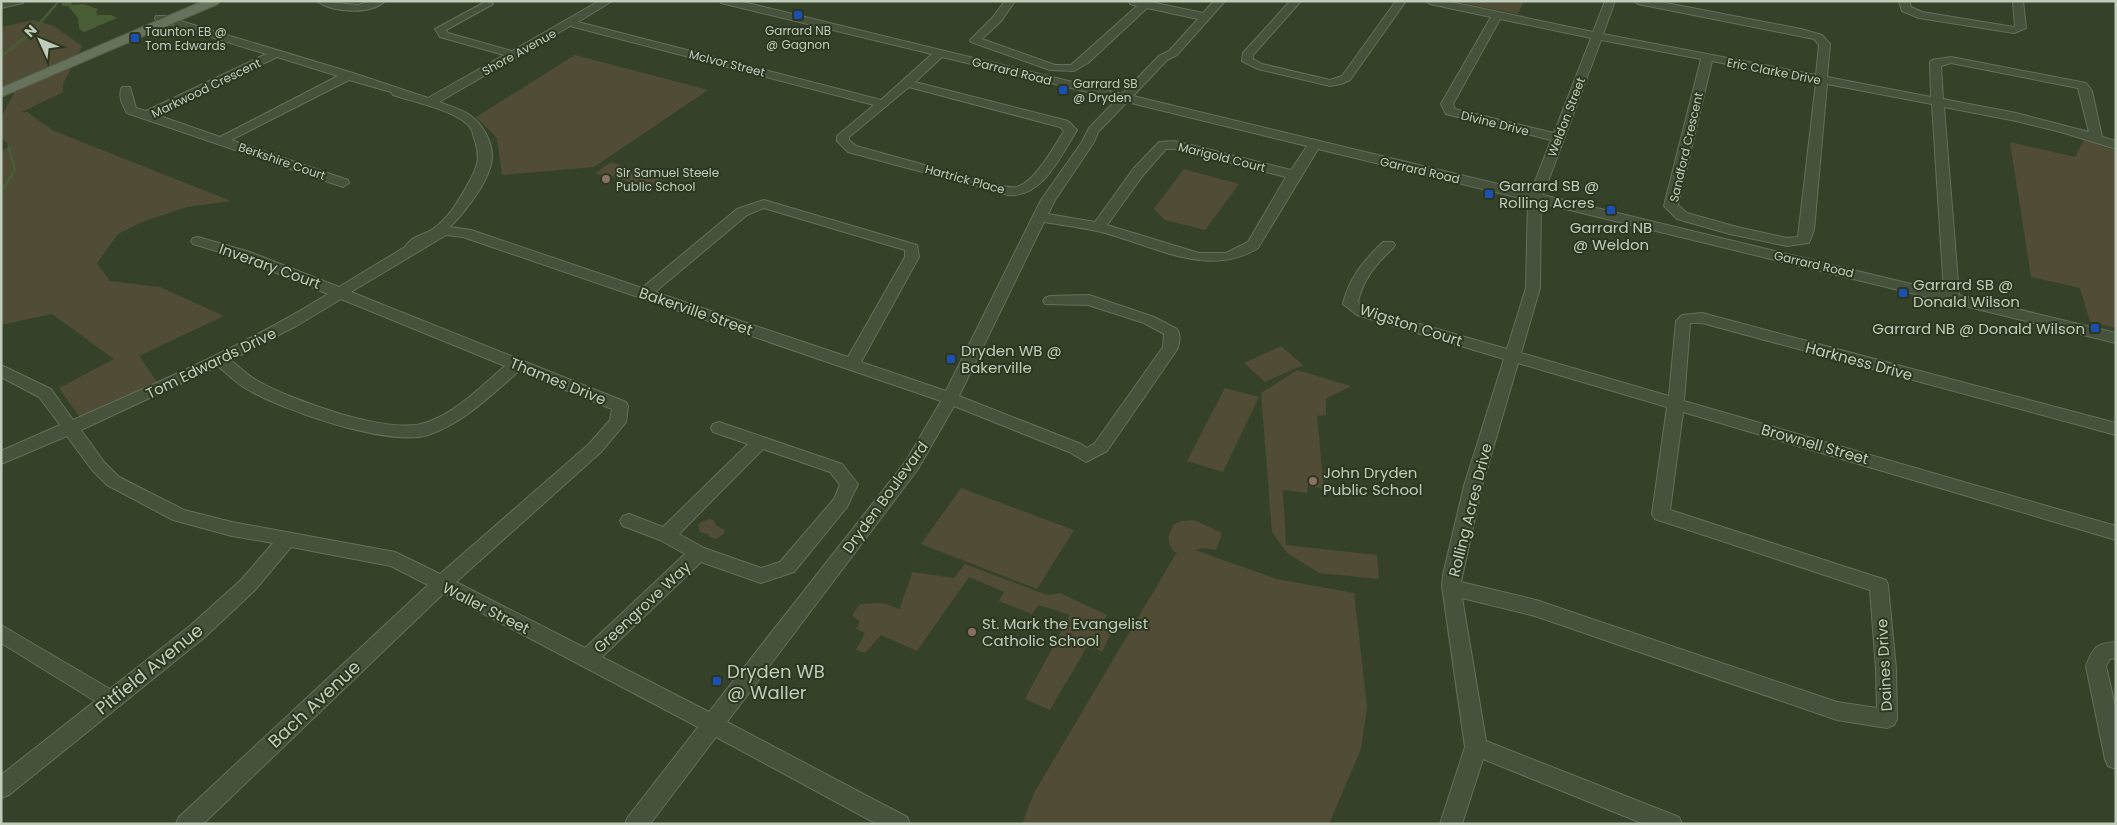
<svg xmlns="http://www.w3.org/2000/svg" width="2117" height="825" font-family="Poppins,sans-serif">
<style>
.green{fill:#504c36}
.water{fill:#485d34}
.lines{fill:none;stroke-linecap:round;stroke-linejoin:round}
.stream{stroke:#485d34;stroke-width:2.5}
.minor-casing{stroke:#656f5b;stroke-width:2}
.major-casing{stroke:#535e49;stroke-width:2}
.minor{fill:#47523d;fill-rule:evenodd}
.major{fill:#66725b;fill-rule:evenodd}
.transit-dot{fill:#1a4fb4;stroke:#2c3721;stroke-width:2}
.education-dot{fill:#8d6e63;stroke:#2c3721;stroke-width:2}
.labels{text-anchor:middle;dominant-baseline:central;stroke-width:4;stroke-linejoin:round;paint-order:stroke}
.far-poi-label{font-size:12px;fill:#c2ccba;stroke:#2c3721;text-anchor:start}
.far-street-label{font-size:12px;fill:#c2ccba;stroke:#2c3721}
.poi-label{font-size:15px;fill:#c2ccba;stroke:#2c3721;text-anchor:start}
.street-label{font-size:15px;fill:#c2ccba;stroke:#2c3721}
.near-street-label{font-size:18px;fill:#c2ccba;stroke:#2c3721}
.near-poi-label{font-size:18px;fill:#c2ccba;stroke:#2c3721;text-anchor:start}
</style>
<rect width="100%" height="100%" fill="#354229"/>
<g class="green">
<polygon points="1453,1 1524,1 1518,14"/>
<polygon points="33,20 54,26 82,46 63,84 63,92 22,112 27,112 54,131 231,201 187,207 142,222 118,234 97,263 110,281 160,287 224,316 139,356 157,382 81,419 59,388 114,359 52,314 1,325 1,151 8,147 7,143 1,139 1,117 14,93 1,88 1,27"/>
<polygon points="575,55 708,90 594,167 502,175 497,138 476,117"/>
<polygon points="2084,140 2116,151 2116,328 2090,322 2080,288 2031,277 2010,142 2075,157"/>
<polygon points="611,162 661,179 644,191 629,186 632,183 606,174 603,176 595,173"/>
<polygon points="1184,169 1239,184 1205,230 1165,220 1154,209"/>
<polygon points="1281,346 1303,365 1265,382 1244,363"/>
<polygon points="1297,370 1351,386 1326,399 1326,415 1317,416 1324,489 1308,486 1307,493 1283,490 1286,545 1377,555 1379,579 1319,573 1287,553 1272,532 1261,393"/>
<polygon points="1225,388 1259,397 1223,472 1187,461"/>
<polygon points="961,488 1074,530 1037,589 921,544"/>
<polygon points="709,519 713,520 717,526 725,530 724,534 716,539 710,537 708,534 700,532 698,525 701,522"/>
<path d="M1194 520 1222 533 1216 550 1204 548 1195 550 1277 579 1354 593 1367 707 1361 749 1329 824H1022L1034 793 1177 552H1174C1166 542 1168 534 1174 524L1182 521Z"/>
<path d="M965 564 1047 595 1060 593 1107 615 1104 620 1115 625 1102 652 1088 645 1050 710 1025 699 1070 615 1039 605 1032 614 999 601 1004 592 969 577 917 651 881 635 865 653 856 650 865 633 856 629 860 622 852 615 860 604 882 603 900 609C903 595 909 587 912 572L954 578Z"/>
</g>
<polygon class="water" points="62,1 73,1 71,3 73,5 84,4 98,9 96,12 98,15 111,15 117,18 84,32 79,29 78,18 68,6 62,6"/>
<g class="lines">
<g class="stream">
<polyline points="2,56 33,31 59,1"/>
<polyline points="1,192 15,170 9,147"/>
</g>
<g class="minor-casing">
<g id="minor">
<polygon points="24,1 23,3 1,8 1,2"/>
<path d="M317 1 358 5 371 1H385C371 15 332 13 317 1Z"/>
<path d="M487 1 493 4 446 30 448 33 512 51 599 1H612L578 22 881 100 932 54 721 3 720 1H739L1122 94 1159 56 1169 51 1198 19 1147 8 1088 63 1074 71 1050 70 971 42 970 40 993 17 1005 1H1015L1001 21 982 39 1055 65H1071L1137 6 1130 4 1129 1H1146L1203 13 1214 1H1225L1177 55 1167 60 1133 96 1531 192 1551 140 1446 114 1441 104 1491 17 1430 4 1425 1H1446L1593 32 1605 1H1615L1603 34 1816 75 1819 45 1814 39 1638 4 1633 1H1656L1801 29 1822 35 1830 44 1827 77 1931 97 1930 62 1932 60 1951 57 2086 83 2092 91 2102 137 2116 141V149L2061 132 2016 121 1944 107 1959 295 2116 333V343L1541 203 1540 288 1521 353 1669 396 1676 321 1682 315 1702 313 2116 423V435L1702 323H1690L1684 401 2116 526V540L1683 412 1670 510 1886 580 1888 585 1896 669 1897 719 1894 725 1887 728 1837 720 1535 616 1462 598 1486 741 1679 817 1682 824H1644L1483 759 1462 824H1440L1465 747 1442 586 1443 575 1464 486 1504 359 1357 315 1343 304C1349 278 1364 260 1383 242H1393L1395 245 1393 248C1376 264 1363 279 1358 302L1367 309 1507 349 1526 288 1528 200 1318 149 1258 248C1207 280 1149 243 1097 231 1080 227 1062 225 1044 222L959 396 1081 444 1087 448 1095 443 1163 347 1164 334 1144 323 1088 305 1045 304 1043 301 1045 298 1050 296 1089 295 1154 317 1177 329C1181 334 1180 345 1176 351L1107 451 1086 462 1069 452 954 406 918 469 727 722 907 817 910 824H877L716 737 650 824H625L628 817 698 727 444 593 203 824H176L179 817 428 585 391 566 291 547 255 590 205 637 9 795 1 798V775L95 701 1 643V625L110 689 191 625 241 580 273 543 232 536 173 520 107 485 92 470 67 436 1 464V451L60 425 39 397 1 377V365L51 389 73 420C160 382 247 344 328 294L240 258 193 244 191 241 193 238 198 237 250 252 339 287 405 247C411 236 424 235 433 229 449 218 459 200 468 184 477 168 481 159 475 141 474 138 473 134 472 130 461 111 413 102 393 95L391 92 349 80 231 140 348 180 349 183 343 187 127 113C122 105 118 95 122 87H130L136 108 146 111 266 54 156 20 155 18 156 16H164L353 73 428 98 504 55 440 37 435 29ZM1500 19 1591 38 1554 133 1455 109 1453 104ZM570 26 874 105 837 136V141L848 152 1008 195C1043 198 1061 155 1077 130L1068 121 915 82 942 57 1117 99 1089 128 1082 142 1041 200 946 391 861 362 919 257 917 245 764 200 737 209 642 288 471 230 450 227C465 212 493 177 492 155 492 141 482 124 471 116 462 109 449 106 439 102ZM1601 40 1701 59 1664 206 1677 219 1730 234 1787 246 1809 243 1814 230 1827 84 1932 104 1944 292 1543 195ZM277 57 338 76 220 137 157 115ZM1712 61 1816 82 1798 237 1787 238 1737 227 1687 213 1678 205ZM1951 63 2078 88 2089 132 2016 113 1943 99 1941 66ZM909 87 1060 127 1064 131C1055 145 1034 184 1016 187 1010 188 1003 186 997 185L856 146 849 140V137ZM1127 102 1307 146 1291 170 1175 141 1159 142 1134 168 1095 222 1048 214 1055 200 1094 142 1098 132ZM1166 149H1175L1286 177 1248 242 1226 253H1199L1107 225 1144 174ZM764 208 905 250V257L848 357 655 292 747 215ZM446 235 463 237 941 401 906 461 709 712 602 657 701 562 761 583 794 572 847 507 858 484 842 464 725 424 719 422 713 424 711 428 713 432 748 444 663 527 629 514 623 516 620 521 623 526 660 540 685 554 585 648 456 582 601 452 626 422 628 406 626 402 351 292ZM341 299 505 366C481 386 456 413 425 423 388 435 291 400 258 381 248 376 239 367 231 360L298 325ZM1518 363 1667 407 1652 514 1655 519 1870 590 1876 669 1877 708 1837 702 1536 600 1461 582 1482 486ZM218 366C227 374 235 382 245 388 281 410 388 447 428 435 464 423 491 395 519 371L612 409 610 420 589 444 440 574 395 552 232 522 184 510 119 477 104 462 81 430ZM763 449 830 472 840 485 834 499 780 562 761 568 704 548 679 534Z"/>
<polygon points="1290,1 1301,1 1253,55 1253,59 1262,64 1330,80 1342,76 1396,1 1406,1 1350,80 1341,84 1330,86 1258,69 1242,61 1243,53"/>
<polygon points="1899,1 1909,1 1911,7 1922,12 2014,27 2015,26 2013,1 2023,1 2026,28 2014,33 1919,18 1902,11"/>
<path d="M2116 642V658L2110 659 2106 666 2116 710V769L2108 766 2105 759 2086 666C2093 648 2096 643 2116 642Z"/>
</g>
</g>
<g class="major-casing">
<polygon id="major" points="203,1 220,1 218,4 1,97 1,88"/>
</g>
<use href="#minor" class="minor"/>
<use href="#major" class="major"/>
</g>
<g class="transit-dot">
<rect x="793" y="10" width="10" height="10" rx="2.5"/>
<rect x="130" y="33" width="10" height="10" rx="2.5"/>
<rect x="1058" y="85" width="10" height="10" rx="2.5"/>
<rect x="1484" y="189" width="10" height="10" rx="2.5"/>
<rect x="1606" y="205" width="10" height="10" rx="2.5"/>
<rect x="1898" y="288" width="10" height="10" rx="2.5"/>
<rect x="2090" y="323" width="10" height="10" rx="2.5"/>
<rect x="946" y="354" width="10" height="10" rx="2.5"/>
<rect x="712" y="676" width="10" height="10" rx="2.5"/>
</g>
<g class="education-dot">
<circle cx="606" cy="179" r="5"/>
<circle cx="1313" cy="481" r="5"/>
<circle cx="972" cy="632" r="5"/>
</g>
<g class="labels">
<g class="far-poi-label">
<text x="798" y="30" text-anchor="middle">Garrard NB<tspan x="798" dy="14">@ Gagnon</tspan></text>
<text x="145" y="31">Taunton EB @<tspan x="145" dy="14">Tom Edwards</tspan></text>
<text x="1073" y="83">Garrard SB<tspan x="1073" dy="14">@ Dryden</tspan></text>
<text x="616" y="172">Sir Samuel Steele<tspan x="616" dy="14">Public School</tspan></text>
</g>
<g class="far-street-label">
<text transform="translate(519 52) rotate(-29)">Shore Avenue</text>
<text transform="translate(727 63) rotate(14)">McIvor Street</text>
<text transform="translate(1012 71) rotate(14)">Garrard Road</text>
<text transform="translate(1774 71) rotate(11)">Eric Clarke Drive</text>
<text transform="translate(206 88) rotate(-26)">Markwood Crescent</text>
<text transform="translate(1566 117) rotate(-69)">Weldon Street</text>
<text transform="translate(1495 123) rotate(14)">Divine Drive</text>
<text transform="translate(1686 147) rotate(-77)">Sandford Crescent</text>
<text transform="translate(1222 157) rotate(14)">Marigold Court</text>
<text transform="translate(282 161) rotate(19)">Berkshire Court</text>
<text transform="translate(1420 170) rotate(13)">Garrard Road</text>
<text transform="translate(965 179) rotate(15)">Hartrick Place</text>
<text transform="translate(1814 264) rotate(13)">Garrard Road</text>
</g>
<g class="poi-label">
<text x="1499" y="185">Garrard SB @<tspan x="1499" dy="17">Rolling Acres</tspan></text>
<text x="1611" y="227" text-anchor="middle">Garrard NB<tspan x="1611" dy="17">@ Weldon</tspan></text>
<text x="1913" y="284">Garrard SB @<tspan x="1913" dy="17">Donald Wilson</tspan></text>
<text x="2085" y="328" text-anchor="end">Garrard NB @ Donald Wilson</text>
<text x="961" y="350">Dryden WB @<tspan x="961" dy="17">Bakerville</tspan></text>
<text x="1323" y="472">John Dryden<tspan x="1323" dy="17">Public School</tspan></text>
<text x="982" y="623">St. Mark the Evangelist<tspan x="982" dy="17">Catholic School</tspan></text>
</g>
<g class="street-label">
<text transform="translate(270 266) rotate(20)">Inverary Court</text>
<text transform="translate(696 311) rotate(19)">Bakerville Street</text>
<text transform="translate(1411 325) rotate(18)">Wigston Court</text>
<text transform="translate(1859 361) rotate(15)">Harkness Drive</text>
<text transform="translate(211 363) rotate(-26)">Tom Edwards Drive</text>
<text transform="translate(558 381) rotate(22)">Thames Drive</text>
<text transform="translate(1815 444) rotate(16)">Brownell Street</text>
<text transform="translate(885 497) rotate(-54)">Dryden Boulevard</text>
<text transform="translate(1470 510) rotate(-76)">Rolling Acres Drive</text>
<text transform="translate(642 607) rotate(-43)">Greengrove Way</text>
<text transform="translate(486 608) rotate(27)">Waller Street</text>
<text transform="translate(1884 665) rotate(-93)">Daines Drive</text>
</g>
<g class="near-street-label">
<text transform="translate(149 669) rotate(-39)">Pitfield Avenue</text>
<text transform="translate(314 704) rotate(-43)">Bach Avenue</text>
</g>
<g class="near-poi-label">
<text x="727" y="671">Dryden WB<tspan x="727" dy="21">@ Waller</tspan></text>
</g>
</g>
<rect width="2117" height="825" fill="none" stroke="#c2ccba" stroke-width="5"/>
<g transform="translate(40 40) rotate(314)" stroke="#2c3721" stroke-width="4" paint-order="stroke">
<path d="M0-4L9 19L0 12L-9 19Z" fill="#c2ccba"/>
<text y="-8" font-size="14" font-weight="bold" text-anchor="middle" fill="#c2ccba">N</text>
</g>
</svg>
